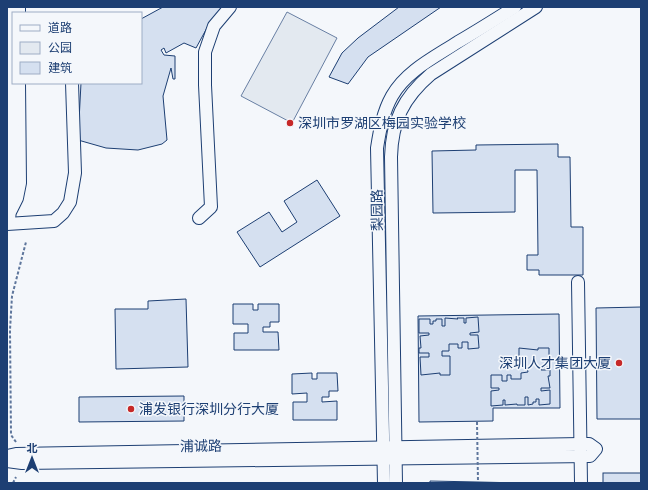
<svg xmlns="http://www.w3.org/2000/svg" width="648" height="490" font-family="Helvetica,'Noto Sans SC',sans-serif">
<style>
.green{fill:#e3e9f0;stroke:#687fa3}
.building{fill:#d5e0f0;stroke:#1d3f73}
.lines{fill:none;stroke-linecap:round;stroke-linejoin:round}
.minor-casing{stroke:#1d3f73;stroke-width:14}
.major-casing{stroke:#1d3f73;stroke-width:18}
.path{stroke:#5e769c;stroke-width:2;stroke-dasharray:3 2;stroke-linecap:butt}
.minor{stroke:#f4f7fb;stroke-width:12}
.major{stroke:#f4f7fb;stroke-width:16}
.path-bridge{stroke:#5e769c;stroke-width:2;stroke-dasharray:3 2;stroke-linecap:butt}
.poi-dot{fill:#c62828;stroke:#f4f7fb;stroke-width:1.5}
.labels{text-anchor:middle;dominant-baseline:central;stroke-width:3;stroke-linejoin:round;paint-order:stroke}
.poi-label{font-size:14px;fill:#1d3f73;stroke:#f4f7fb;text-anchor:start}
.street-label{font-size:14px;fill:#1d3f73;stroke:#f4f7fb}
</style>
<rect width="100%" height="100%" fill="#f4f7fb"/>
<polygon class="green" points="287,12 337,38 292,123 241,96"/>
<g class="building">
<polygon points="163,7 225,7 208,26 196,48 184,43 166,53 164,48 161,50 164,55 175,56 175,79 173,79 171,68 163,96 167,140 162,144 138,150 106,148 78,140 81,83 141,83 141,19"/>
<polygon points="399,7 441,7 368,57 348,84 329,77 342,53 358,38"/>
<polygon points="558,144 558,157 570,157 571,227 583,227 583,275 539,275 539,270 527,270 527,255 538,255 537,170 515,170 515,212 433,213 432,151 476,150 476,145"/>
<polygon points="317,180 340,216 260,267 237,232 269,212 282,232 297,222 284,201"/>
<polygon points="186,299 188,367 116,369 115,309 148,309 148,301"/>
<polygon points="233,304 253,304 253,310 258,310 258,304 279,304 279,322 270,322 270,327 263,327 263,332 278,332 279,350 234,350 234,333 248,333 248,324 233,324"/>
<polygon points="641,307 641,419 597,419 596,308"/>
<polygon points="559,314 560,408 493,408 493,421 419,422 418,316"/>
<polygon points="478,317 479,332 470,333 470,335 478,335 479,348 468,349 468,342 462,342 462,348 458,348 458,344 449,344 449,351 442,351 442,356 450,356 450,375 440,375 440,373 421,375 420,357 429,357 429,353 419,353 419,348 421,348 420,336 429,335 429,333 419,333 419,319 430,319 430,324 433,324 433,321 436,321 436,319 442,319 442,326 445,326 445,318 458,319 457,318 464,318 464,323 466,323 466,318"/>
<polygon points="519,348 538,350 538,348 549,348 549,367 541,367 541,370 550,370 550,376 548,376 550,388 541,388 541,391 550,390 550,404 539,405 539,399 536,399 536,402 533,402 533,404 528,405 528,397 525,397 525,405 517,405 517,404 505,405 505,400 503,400 503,405 491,406 491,391 499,390 499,388 491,388 491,375 502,375 502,381 507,381 507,375 511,375 511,379 521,379 521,373 528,372 527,367 519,367"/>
<polygon points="312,373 312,379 317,379 317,373 337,373 338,391 329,391 329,397 322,397 322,402 337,401 337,420 293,420 293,402 307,402 307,393 292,394 292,374"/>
<polygon points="184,396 184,421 79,422 79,397"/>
<rect x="603" y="473" width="38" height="10"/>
<polygon points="430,481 478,482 521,483 430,483"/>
</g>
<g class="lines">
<g class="minor-casing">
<g id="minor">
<polyline points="19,13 19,7"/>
<polyline points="11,210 17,198 20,183 19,83"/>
<polyline points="199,218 211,207 205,85 205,52 214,26 230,7"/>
<polyline points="7,224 54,221 63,213 70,202 75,173 72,83"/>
<polyline points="578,282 581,483"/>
<polyline points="7,456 16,454 581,444 589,444 596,449 590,456 22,463 7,461"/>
<path d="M384 483 377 148C380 129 383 112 392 96 406 71 435 57 458 42 477 31 496 19 515 7"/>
<path d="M396 483 391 157C392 121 403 98 431 74L536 7"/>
</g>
</g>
<g class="major-casing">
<polyline id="major" points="7,219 11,184 9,7"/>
</g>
<g class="path">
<polyline points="16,442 11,435 10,330 12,296 26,242"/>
<polyline points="13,483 16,477"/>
</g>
<use href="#minor" class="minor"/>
<use href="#major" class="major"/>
<polyline class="path-bridge" points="477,422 478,482"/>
</g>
<g class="poi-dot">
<circle cx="290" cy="123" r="4"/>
<circle cx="619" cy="363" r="4"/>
<circle cx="131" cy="409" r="4"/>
</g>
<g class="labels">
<g class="poi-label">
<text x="298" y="123">深圳市罗湖区梅园实验学校</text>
<text x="611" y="363" text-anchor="end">深圳人才集团大厦</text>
<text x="139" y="409">浦发银行深圳分行大厦</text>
</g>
<g class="street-label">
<text transform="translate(377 210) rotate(-91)">梨园路</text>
<text transform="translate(201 446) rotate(-1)">浦诚路</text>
</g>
</g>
<rect width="648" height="490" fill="none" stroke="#1d3f73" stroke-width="16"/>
<rect x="12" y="12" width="130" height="72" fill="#f4f7fb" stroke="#9eadc5"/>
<rect x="20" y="25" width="20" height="6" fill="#f4f7fb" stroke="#9eadc5"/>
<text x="48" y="32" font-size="12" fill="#1d3f73">道路</text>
<rect x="20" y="42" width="20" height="12" fill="#e3e9f0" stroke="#9eadc5"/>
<text x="48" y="52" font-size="12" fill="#1d3f73">公园</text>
<rect x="20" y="62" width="20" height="12" fill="#d5e0f0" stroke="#9eadc5"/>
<text x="48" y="72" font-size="12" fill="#1d3f73">建筑</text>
<g transform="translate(32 458)" stroke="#f4f7fb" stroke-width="3" paint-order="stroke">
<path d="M0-3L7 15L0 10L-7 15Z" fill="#1d3f73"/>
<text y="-6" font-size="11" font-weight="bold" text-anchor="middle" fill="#1d3f73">北</text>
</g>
</svg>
